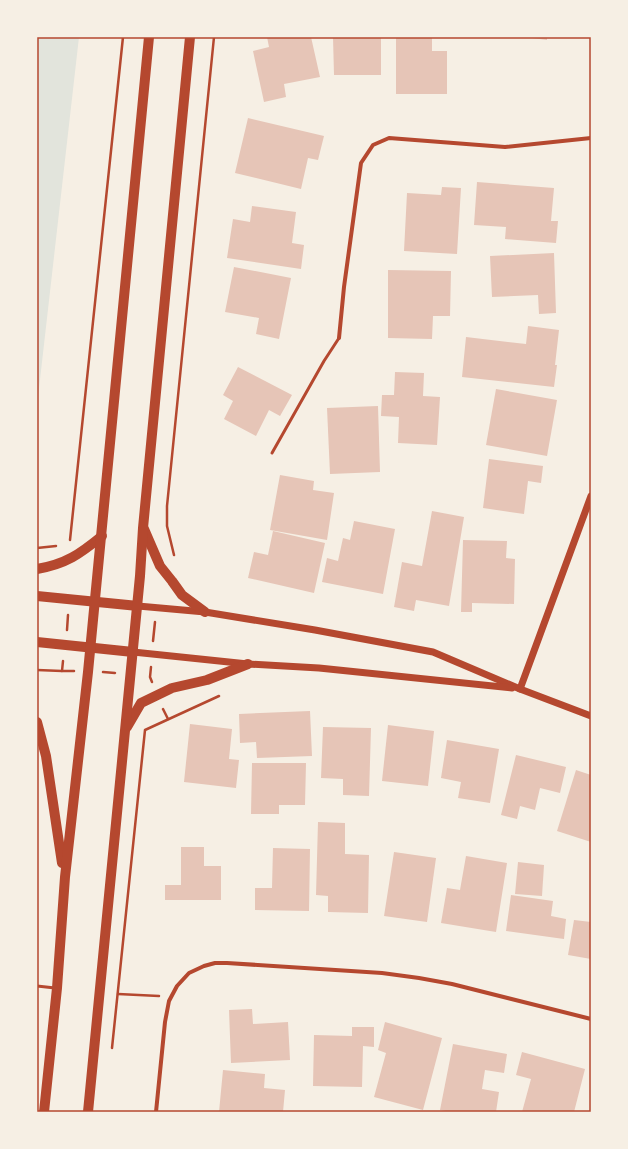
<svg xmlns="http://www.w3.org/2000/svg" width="628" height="1149" font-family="Raleway,sans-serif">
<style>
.green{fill:#e2e4dc}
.building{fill:#e6c5b7}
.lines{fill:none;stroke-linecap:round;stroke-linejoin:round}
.path{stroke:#b5482f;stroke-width:2.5}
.service{stroke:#b5482f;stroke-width:3}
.minor{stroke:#b5482f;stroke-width:4}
.tertiary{stroke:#b5482f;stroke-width:7}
.primary{stroke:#b5482f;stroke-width:10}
.neatline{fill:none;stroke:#b5482f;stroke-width:1.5}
</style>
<rect width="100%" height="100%" fill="#f6efe4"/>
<polygon class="green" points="37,37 79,37 37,406"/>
<g class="building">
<polygon points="267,37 311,37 320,77 284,84 286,97 264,102 253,51 269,47"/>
<polygon points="333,37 381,37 381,75 334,75"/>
<polygon points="396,37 432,37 432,51 447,51 447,94 396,94"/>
<polygon points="532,37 547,37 547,40 532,38"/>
<polygon points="248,118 324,136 318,160 308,158 301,189 235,173"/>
<polygon points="477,182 554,188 551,221 558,221 556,243 505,239 506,227 474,225"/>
<polygon points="442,187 461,188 457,254 404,251 407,193 441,195"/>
<polygon points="252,206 296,212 292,243 304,245 301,269 227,258 233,219 250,222"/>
<polygon points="554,253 556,313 539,314 538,295 492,297 490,256"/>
<polygon points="234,267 291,278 279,339 256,334 259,318 225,312"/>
<polygon points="388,270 451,271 450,316 433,316 432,339 388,338"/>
<polygon points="528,326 559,330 555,365 557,365 554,387 462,377 466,337 526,344"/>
<polygon points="238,367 292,395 280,416 269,410 256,436 224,419 233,401 223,395"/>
<polygon points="395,372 424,373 423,396 440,397 437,445 398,443 399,417 381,416 382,395 394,395"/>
<polygon points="496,389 557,400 547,456 486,445"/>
<polygon points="378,406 380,472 330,474 327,408"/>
<polygon points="489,459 543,466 541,483 528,481 524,514 483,508"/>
<polygon points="280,475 314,481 313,490 334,493 327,540 270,530"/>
<polygon points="432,511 464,517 449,606 416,600 414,611 394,607 402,562 422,566"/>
<polygon points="354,521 395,529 383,594 322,582 327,558 338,561 343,538 350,540"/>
<polygon points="273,531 325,543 314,593 248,578 254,552 268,555"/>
<polygon points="463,540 507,541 506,558 515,559 514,604 472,603 472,612 461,612"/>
<polygon points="310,711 312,756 257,758 256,742 240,743 239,714"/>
<polygon points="190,724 232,729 229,759 239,760 236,788 184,782"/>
<polygon points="388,725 434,731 428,786 382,781"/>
<polygon points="323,727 371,728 369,796 343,795 343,779 321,778"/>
<polygon points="447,740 499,749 490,803 458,798 461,782 441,778"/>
<polygon points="516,755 566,767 560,793 540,788 535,810 520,806 517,819 501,815"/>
<polygon points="252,763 306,763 305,805 279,805 279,814 251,814"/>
<polygon points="576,770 591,775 591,842 557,831"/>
<polygon points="318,822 345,823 345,854 369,855 368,913 328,912 328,896 316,895"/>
<polygon points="181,847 204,847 204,866 221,866 221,900 165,900 165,885 181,885"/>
<polygon points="273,848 310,849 309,911 255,910 255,888 272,888"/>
<polygon points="394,852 436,858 427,922 384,916"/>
<polygon points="466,856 507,863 496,932 441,923 447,888 460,890"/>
<polygon points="518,862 544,865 542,896 515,894"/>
<polygon points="511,895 553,901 551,916 566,919 564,939 506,931"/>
<polygon points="574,920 591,922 591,959 568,955"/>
<polygon points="252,1009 253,1024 288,1022 290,1060 231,1063 229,1010"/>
<polygon points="385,1022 442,1038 423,1110 374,1097 386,1053 378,1050"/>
<polygon points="352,1027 374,1027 374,1047 363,1046 362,1087 313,1086 314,1035 352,1036"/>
<polygon points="453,1044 507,1054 504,1073 485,1070 482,1089 499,1092 496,1112 452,1112 440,1110"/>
<polygon points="522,1052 585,1069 574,1112 522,1112 531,1079 516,1075"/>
<polygon points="223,1070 265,1074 264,1088 285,1090 283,1112 219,1112"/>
</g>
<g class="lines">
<g class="path">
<polyline points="70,540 123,37"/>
<polyline points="37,548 56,546"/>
<polyline points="174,555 167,526 167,506 214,37"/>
<polyline points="67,630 68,615"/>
<polyline points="153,641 155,622"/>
<polyline points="151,667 150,677 152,682"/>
<polyline points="37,670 62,671 63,661"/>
<polyline points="62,671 74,671"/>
<polyline points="103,672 115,673"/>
<polyline points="163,709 168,719"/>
<polyline points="118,994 159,996"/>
<polyline points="112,1048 145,730 219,696"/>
</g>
<g class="service">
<polyline points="272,453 324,361 339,338"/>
<polyline points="37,986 55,988"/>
</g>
<g class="minor">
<polyline points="339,338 344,287 361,163 373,145 389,138 505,147 591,138"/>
<polyline points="156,1112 165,1022 169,1001 177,986 189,973 204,966 215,963 227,963 382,973 419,978 452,984 591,1019"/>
</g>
<g class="tertiary">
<polyline points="138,606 205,612 315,630 433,652 520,689 591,716"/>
<polyline points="133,652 248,664 319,668 512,688"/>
<polyline points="520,689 591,496"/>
</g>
<g class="primary">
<polyline points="144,529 160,566 172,581 182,595 205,612"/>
<path d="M37 569C66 564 80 554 102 536"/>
<polyline points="37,596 138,606"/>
<polyline points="37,642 133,652"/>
<polyline points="37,722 46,756 62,863"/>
<polyline points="127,727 141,703 172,688 207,680 248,664"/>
<polyline points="44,1112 57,988 65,877 88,672 149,37"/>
<polyline points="88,1112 140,576 143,528 190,37"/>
</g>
</g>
<rect width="628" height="1149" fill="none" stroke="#f6efe4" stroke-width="76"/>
<rect x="38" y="38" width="552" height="1073" class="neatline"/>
</svg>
